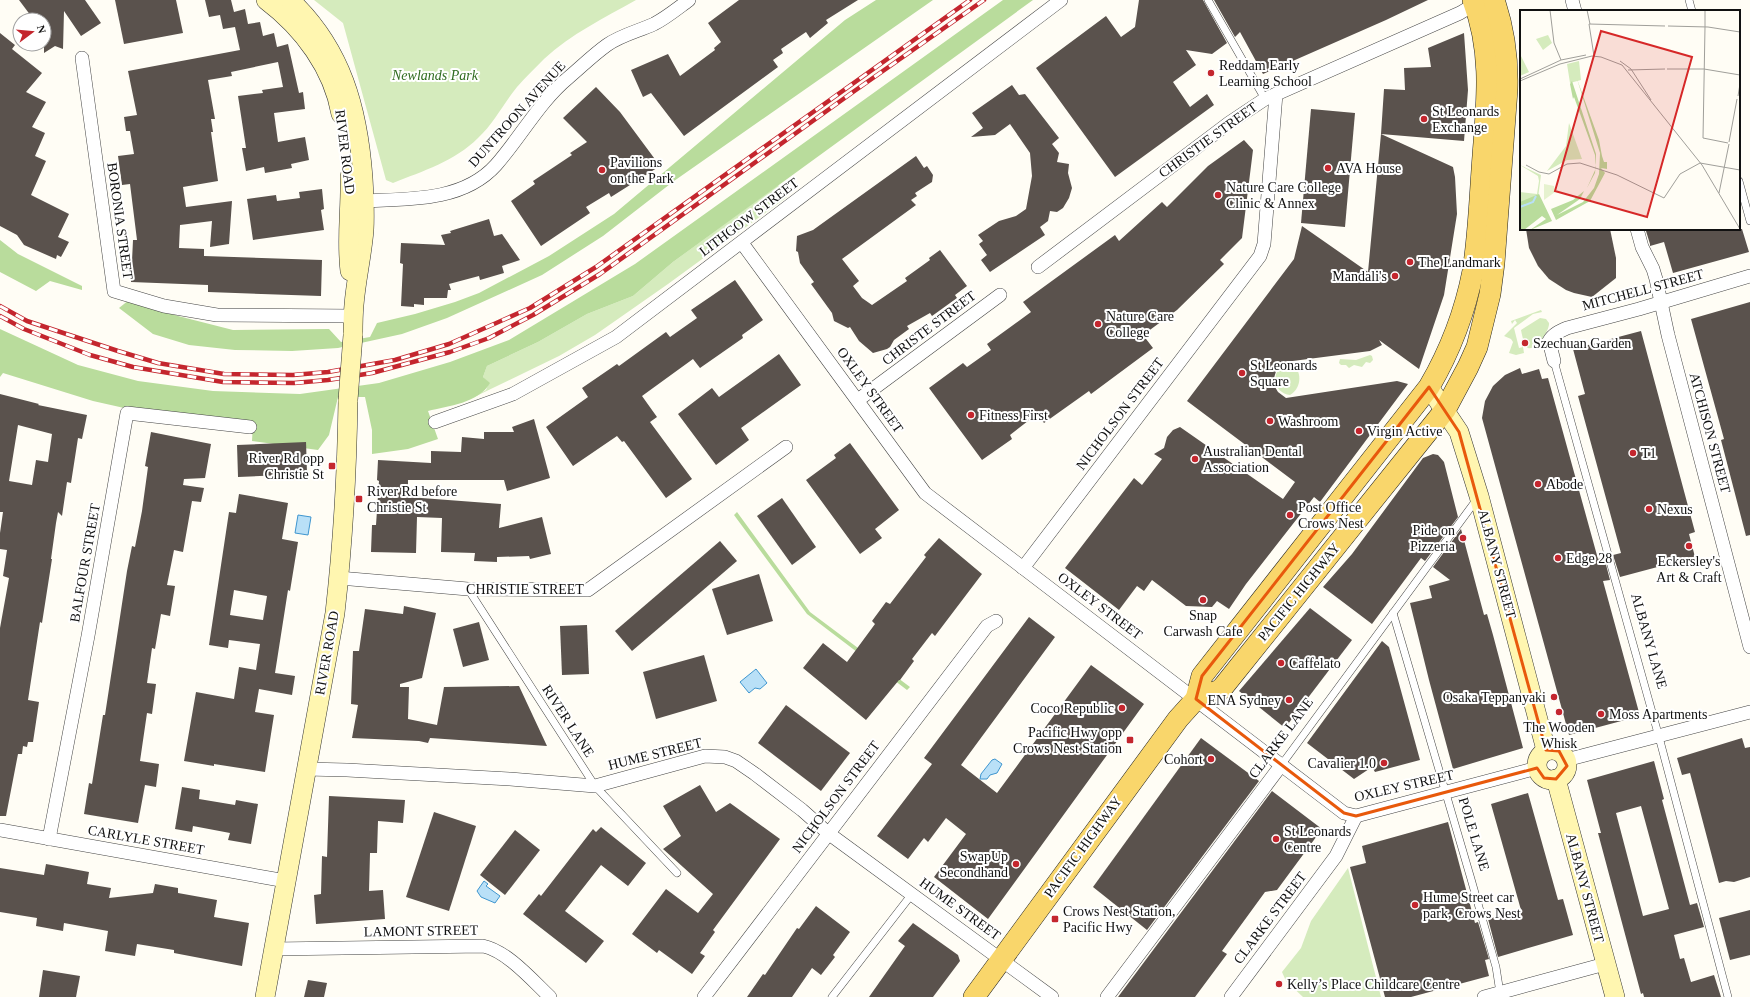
<svg xmlns="http://www.w3.org/2000/svg" width="1750" height="997" font-family="Georgia,serif">
<style>
.green{fill:#d5ebbd}
.forest{fill:#b9dc9c}
.water{fill:#b9e0f7;stroke:#3f96cf}
.building{fill:#5a524d;fill-rule:evenodd}
.lines{fill:none;stroke-linecap:round;stroke-linejoin:round}
.lane-casing{stroke:#444;stroke-width:8}
.street-casing{stroke:#444;stroke-width:14}
.secondary-casing{stroke:#333;stroke-width:20}
.primary-casing{stroke:#222;stroke-width:22}
.lane{stroke:#fff;stroke-width:7}
.street{stroke:#fff;stroke-width:13}
.secondary{stroke:#fff6b0;stroke-width:19}
.primary{stroke:#f9d66b;stroke-width:21}
.rail-casing{stroke:#c4262e;stroke-width:4.5}
.rail{stroke:#fff;stroke-width:3;stroke-dasharray:9;stroke-linecap:butt}
.secondary-bridge-casing{stroke:#333;stroke-width:20;stroke-linecap:butt}
.secondary-bridge{stroke:#fff6b0;stroke-width:19}
.marked{fill:none;stroke:#e8590c;stroke-width:3;stroke-linejoin:round}
.poi-dot{fill:#c4262e;stroke:#fff;stroke-width:1.5}
.labels{text-anchor:middle;dominant-baseline:central;stroke-width:4;stroke-linejoin:round;paint-order:stroke}
.poi-label{font-size:14px;fill:#111;stroke:#fff;text-anchor:start}
.park-label{font-size:14px;font-style:italic;fill:#2f6b1f;stroke:#fff}
.street-label{font-size:14px;fill:#111;stroke:#fff}
.inset-river{fill:none;stroke:#b9e0f7;stroke-width:2}
.inset-road{fill:none;stroke:#a09f9a;stroke-width:1}
.view{fill:#d62828;fill-opacity:0.15;stroke:#d62828;stroke-width:2}
.inset-edge{fill:none;stroke:#111;stroke-width:2}
</style>
<rect width="100%" height="100%" fill="#fffdf5"/>
<g class="green">
<path d="M314 0H636C604 18 571 34 544 59 535 68 525 78 517 87 503 104 494 123 478 138 455 161 423 171 393 183L386 180 343 23Z"/>
<polygon points="778,185 787,197 668,284 595,335 559,356 470,399 486,390 489,383 483,377 487,366 538,342 587,314 633,296 673,262"/>
<polygon points="1541,310 1542,312 1533,314 1514,328 1519,348 1523,347 1524,353 1516,355 1509,353 1513,342 1511,339 1504,336 1517,323 1515,320 1512,324 1511,321"/>
<path d="M1540 318 1546 319 1549 323C1550 330 1536 351 1528 348 1524 346 1522 335 1521 330Z"/>
<polygon points="1370,355 1372,356 1373,360 1370,363 1366,362 1362,367 1354,365 1349,368 1346,365 1341,365 1339,363 1340,359 1356,360"/>
<path d="M1285 364C1301 362 1305 386 1290 395 1273 393 1270 372 1285 364Z"/>
<polygon points="1348,868 1381,997 1303,997 1286,981 1282,972 1301,948 1311,921"/>
</g>
<g class="forest">
<polygon points="876,0 933,0 674,181 603,236 542,275 447,318 402,334 338,348 292,351 235,350 189,345 153,334 119,308 129,300 178,316 233,330 329,329 341,342 370,337 377,323 415,314 455,302 479,293 549,256 614,214 845,20"/>
<path d="M1003 0H1033L673 262 633 296 587 314 538 342 487 366 483 377 490 383C479 403 448 406 428 411L438 439 408 449 372 454V430L365 397H338L329 435 318 450 252 441 253 423 142 412 93 401 3 373 0 377V329L78 365 138 381 213 391 300 394 379 383 450 362 509 340 635 264Z"/>
<polygon points="0,240 18,254 82,286 82,290 50,281 36,291 0,272"/>
<polygon points="737,512 810,612 910,687 907,690 807,614 734,515"/>
</g>
<g class="water">
<polygon points="298,515 311,517 308,535 295,533"/>
<polygon points="756,669 767,683 760,689 755,688 749,693 740,682"/>
<polygon points="995,759 1002,764 997,773 990,775 987,779 980,779 981,774 992,760"/>
<polygon points="484,881 488,884 486,886 500,896 495,903 481,897 477,891"/>
</g>
<g class="building">
<polygon points="19,0 85,0 101,23 81,36 64,11 63,49 55,46 44,53 44,20 34,20"/>
<polygon points="115,0 176,0 183,33 124,44"/>
<polygon points="205,0 231,0 234,12 245,9 248,24 260,22 263,36 274,33 277,47 288,44 299,93 303,92 305,109 274,113 278,142 305,137 309,160 291,164 292,168 265,173 264,167 246,171 242,148 246,148 238,96 263,93 262,90 283,87 278,62 231,72 232,76 208,80 215,119 211,119 213,132 211,132 218,181 183,187 186,207 232,201 229,244 210,247 212,221 180,225 179,248 204,249 204,256 322,260 321,296 208,292 208,285 131,282 133,240 137,240 130,184 122,185 118,156 134,154 130,131 126,131 124,117 137,115 128,71 240,50 235,27 223,29 220,15 209,17"/>
<polygon points="739,0 858,0 826,20 828,23 810,38 806,32 781,49 783,53 773,60 778,67 684,136 651,93 643,97 631,70 668,54 680,76 715,50 714,48 721,42 708,23"/>
<polygon points="1139,0 1203,0 1227,43 1212,54 1186,50 1196,65 1173,82 1190,107 1207,94 1214,105 1115,177 1036,68 1106,16 1121,37 1135,27"/>
<polygon points="1214,0 1428,0 1386,20 1263,74 1240,32 1235,37"/>
<polygon points="0,33 15,45 12,49 42,73 26,92 46,102 32,127 45,133 35,156 46,161 31,195 69,214 58,237 69,242 61,257 57,255 56,259 24,245 17,235 0,226"/>
<polygon points="1464,33 1468,90 1464,141 1381,134 1384,89 1405,90 1404,68 1431,67 1428,48"/>
<polygon points="1012,85 1019,95 1025,94 1059,138 1052,144 1059,153 1057,162 1069,164 1068,173 1072,188 1069,198 1063,208 1057,212 1050,211 1048,221 1040,227 1045,235 990,272 981,260 987,255 979,244 983,241 978,235 999,221 1016,216 1026,209 1032,176 1030,153 1010,124 995,135 971,137 983,128 972,113"/>
<polygon points="596,87 620,112 660,166 611,197 609,193 586,207 590,213 541,246 511,201 535,184 533,181 572,155 570,153 587,142 563,118"/>
<polygon points="1311,109 1355,113 1345,227 1301,223"/>
<polygon points="1381,134 1453,167 1455,177 1457,214 1444,295 1419,369 1379,340 1382,345 1370,351 1285,362 1277,368 1274,378 1275,387 1278,392 1286,398 1397,381 1408,384 1320,502 1314,497 1246,584 1229,609 1217,601 1212,607 1186,606 1152,580 1144,591 1137,586 1119,610 1065,568 1134,478 1142,485 1162,459 1154,454 1164,448 1167,437 1173,430 1180,427 1283,499 1295,482 1187,401 1294,259 1302,226 1368,272"/>
<polygon points="1244,140 1253,150 1242,238 1220,260 1224,264 1177,310 1143,335 1153,348 1091,394 1089,391 1044,423 1037,414 1010,435 1012,439 982,460 929,388 963,363 967,367 991,350 987,344 1031,312 1023,302 1115,235 1119,241 1162,202 1167,207 1208,166"/>
<polygon points="916,156 924,168 927,166 933,175 932,182 915,193 917,196 911,200 916,205 842,259 859,281 853,286 862,298 872,305 907,281 905,278 930,260 929,258 940,250 967,286 955,295 957,298 932,316 930,313 907,326 909,329 894,340 890,347 887,349 873,353 859,341 850,327 848,328 834,321 832,313 811,284 814,282 800,263 798,252 796,251 797,236 813,230"/>
<polygon points="322,189 324,209 321,210 324,230 253,240 247,199 276,195 277,201 300,198 299,192"/>
<polygon points="489,219 494,236 502,234 520,260 502,266 504,273 480,280 479,276 449,284 451,290 448,290 447,298 424,298 424,305 414,304 414,307 401,306 403,264 400,263 401,243 445,245 441,235 451,233 450,231"/>
<polygon points="1526,229 1610,229 1616,258 1616,278 1592,297 1574,293 1566,290 1549,279 1538,266 1529,248"/>
<polygon points="1653,229 1742,229 1749,252 1673,273 1664,242 1650,246 1650,244 1646,231"/>
<polygon points="735,280 763,320 742,335 743,338 700,368 693,359 642,396 657,417 650,422 692,479 666,498 624,441 622,442 617,436 573,466 546,427 588,397 582,388 617,364 619,366 666,332 670,337 697,318 691,310"/>
<polygon points="1750,302 1750,535 1746,536 1721,440 1724,439 1691,319"/>
<polygon points="1641,331 1695,532 1689,534 1695,557 1620,577 1613,555 1621,553 1578,396 1585,394 1573,349"/>
<polygon points="779,354 801,385 741,428 749,440 716,465 678,414 712,388 719,397"/>
<polygon points="1520,368 1522,374 1539,369 1542,379 1548,378 1598,559 1604,557 1610,580 1603,581 1640,716 1569,735 1482,418 1485,401 1493,386 1505,375"/>
<path d="M0 394 39 404 38 405 87 415 82 439 78 438 71 483 67 482 62 516 58 512 56 523 51 559H52L42 623 40 622 28 700 39 702 33 742H28L27 747 23 746 22 754H18L6 816H0V628L9 578 3 576 7 550 0 549V533L3 512H0ZM18 425 52 434 48 462 36 460 32 485 9 481Z"/>
<polygon points="534,419 550,478 507,491 504,480 408,480 408,497 501,504 499,528 542,517 551,554 530,559 529,556 497,557 497,562 474,561 475,553 441,552 442,518 417,517 416,553 371,552 372,525 376,525 379,481 377,480 378,460 431,463 431,451 461,452 462,437 484,439 484,432 514,432 512,427"/>
<polygon points="151,432 211,444 205,478 184,479 183,485 204,488 201,502 192,501 183,552 174,550 167,585 175,586 170,616 161,614 155,649 152,648 147,683 156,684 152,714 147,713 140,761 159,764 156,787 145,785 138,823 84,814 89,783 92,784 103,715 105,715 127,571 132,546 135,547 142,511 148,467 145,466"/>
<polygon points="306,442 307,474 238,477 237,445"/>
<polygon points="850,443 899,510 875,529 882,538 860,554 806,480 836,458 834,455"/>
<polygon points="1433,454 1438,455 1444,462 1458,517 1425,561 1421,558 1372,624 1323,587 1352,554 1423,458"/>
<path d="M239 494 288 503 282 539 298 542 290 591 288 590 275 673 295 676 292 695 259 689 255 712 274 715 265 772 214 764V766L184 761 196 692 234 699 239 667 256 670 260 644 229 640 228 648 209 645 229 512 236 513ZM234 590 267 596 263 620 230 615Z"/>
<polygon points="782,498 816,547 792,565 757,516"/>
<polygon points="1461,529 1484,615 1487,614 1493,635 1523,748 1453,769 1429,680 1410,603 1432,598 1429,586 1450,580 1433,567"/>
<polygon points="939,538 982,574 935,636 932,633 912,659 914,661 900,680 899,680 866,720 803,668 823,643 847,662 875,624 872,621 886,602 890,604 926,557 924,555"/>
<polygon points="720,541 737,561 632,651 615,631"/>
<polygon points="759,574 773,621 727,635 712,589"/>
<polygon points="404,606 436,613 422,678 400,684 400,687 409,687 408,719 437,725 444,687 519,686 547,746 430,738 428,743 419,741 352,738 358,705 351,704 353,651 359,651 365,609 403,614"/>
<polygon points="1310,608 1352,640 1285,728 1239,691"/>
<polygon points="1029,617 1055,637 961,765 997,793 1091,665 1144,704 988,919 934,877 966,834 946,818 928,842 924,838 908,859 877,836 932,764 924,758"/>
<polygon points="479,622 489,660 463,667 453,629"/>
<polygon points="587,625 589,674 562,675 560,626"/>
<polygon points="1382,641 1389,647 1420,760 1375,772 1372,767 1354,779 1307,743"/>
<polygon points="704,655 717,701 656,719 643,672"/>
<polygon points="786,705 850,753 821,791 758,743"/>
<polygon points="1201,738 1259,781 1147,930 1093,887"/>
<polygon points="1742,738 1745,748 1750,747 1750,877 1734,882 1726,881 1719,883 1690,773 1682,775 1677,758"/>
<path d="M1654 761 1664 799 1662 800 1690 905 1697 903 1704 927 1674 935 1680 959 1684 958 1691 982 1714 975 1721 997H1644L1643 993 1641 994 1598 833H1601L1587 780ZM1641 806 1669 909 1643 916 1616 813Z"/>
<polygon points="700,785 716,812 730,803 780,839 713,930 715,932 700,953 705,956 692,974 659,950 657,953 632,934 666,889 698,913 713,894 663,849 681,836 663,806"/>
<polygon points="182,787 200,790 199,799 235,805 236,800 258,804 251,844 228,840 230,833 193,826 192,832 175,829"/>
<polygon points="1272,791 1322,829 1277,890 1265,892 1222,951 1227,954 1195,997 1118,997"/>
<polygon points="1528,793 1558,900 1563,899 1573,935 1498,957 1488,919 1521,910 1491,804"/>
<polygon points="329,796 405,800 403,823 378,821 377,853 370,853 369,891 383,890 385,919 316,924 314,895 321,894 322,856 327,857"/>
<polygon points="434,812 476,826 449,911 406,897"/>
<polygon points="1448,822 1475,923 1478,922 1489,959 1485,960 1489,976 1411,997 1385,997 1350,867 1366,863 1362,846"/>
<polygon points="601,827 646,863 628,886 601,865 565,911 604,941 586,963 523,914 539,894 541,896 593,829 596,832"/>
<polygon points="515,830 540,850 505,895 480,875"/>
<polygon points="46,864 89,872 87,884 111,888 109,898 153,893 155,884 178,888 178,893 217,900 214,917 249,923 242,966 174,953 174,950 137,944 135,956 105,951 108,931 64,923 63,931 36,926 37,918 0,912 0,868 44,875"/>
<polygon points="816,906 850,932 833,955 835,957 821,975 812,968 792,997 747,997 763,974 765,975 797,928 799,929"/>
<polygon points="1750,910 1750,955 1730,960 1719,918"/>
<polygon points="913,923 958,955 960,961 933,997 869,997 905,946 898,941"/>
<polygon points="43,970 80,976 76,997 39,997"/>
<polygon points="308,980 327,983 324,997 304,997"/>
</g>
<g class="lines">
<g class="lane-casing">
<g id="lane">
<polyline points="1208,0 1265,99"/>
<polyline points="1689,0 1692,11"/>
<polyline points="1739,181 1750,221"/>
<polyline points="1554,361 1659,737 1728,997"/>
<polyline points="468,589 595,786 677,873"/>
<polyline points="1393,613 1471,879 1496,967 1500,993"/>
<polyline points="1282,764 1477,499"/>
<polyline points="832,997 912,894"/>
</g>
</g>
<g class="street-casing">
<g id="street">
<polyline points="1572,0 1575,11"/>
<polyline points="82,58 114,291 164,306 217,315 353,316"/>
<path d="M357 201C404 199 462 203 496 165 520 138 540 101 568 78 581 67 593 55 607 45 621 35 639 31 654 24 666 18 678 8 689 0"/>
<polyline points="1637,229 1642,247 1653,269 1656,279 1668,335 1750,647"/>
<polyline points="742,243 925,493 1344,813 1356,816 1537,768"/>
<polyline points="1038,267 1229,123 1265,99 1460,13 1475,4"/>
<path d="M1554 361 1549 341C1553 334 1560 331 1567 328L1639 309 1750 276"/>
<polyline points="858,400 1000,295"/>
<polyline points="435,422 513,394 616,337 1061,0"/>
<polyline points="1023,568 1260,256 1264,244 1276,94"/>
<polyline points="339,578 468,589 588,590 786,447"/>
<polyline points="1566,760 1750,712"/>
<polyline points="306,769 347,770 510,779 595,786 705,756 725,757 736,761 755,774 802,810 828,833 1052,997"/>
<polyline points="0,830 286,881"/>
<polyline points="49,839 88,636 127,413 250,427"/>
<path d="M273 949 483 946C507 951 532 980 550 997"/>
<polyline points="704,997 987,626 996,621"/>
<polyline points="1107,997 1282,764"/>
<polyline points="1231,997 1336,856 1356,816"/>
<polyline points="1484,997 1605,964"/>
</g>
</g>
<g class="secondary-casing">
<g id="secondary">
<path d="M266 0C303 28 333 68 341 114"/>
<path d="M290 0C342 49 358 109 363 178 364 195 365 212 364 230 362 255 356 280 354 305 353 315 353 325 353 335"/>
<path d="M350 176C351 208 346 240 350 271"/>
<polyline points="1429,387 1459,432 1479,496 1546,750"/>
<circle cx="1552" cy="765" r="15"/>
<polyline points="1556,779 1615,997"/>
<path d="M265 997 335 613C343 542 347 471 348 400"/>
</g>
</g>
<g class="primary-casing">
<g id="primary">
<path d="M1196 699 1202 676 1429 387C1450 351 1465 312 1473 271 1479 233 1480 194 1483 156 1487 102 1493 52 1473 0"/>
<path d="M974 997 1178 719 1196 699 1220 690 1223 687 1445 410 1468 367 1477 347 1490 294 1494 263 1507 90C1508 59 1504 29 1494 0"/>
</g>
</g>
<use href="#lane" class="lane"/>
<use href="#street" class="street"/>
<use href="#secondary" class="secondary"/>
<use href="#primary" class="primary"/>
<g class="rail-casing">
<g id="rail">
<polyline points="0,306 27,321 118,351 158,363 224,374 293,375 328,372 395,360 449,344 530,308 596,267 970,0"/>
<polyline points="0,316 24,329 90,355 133,367 223,382 294,383 328,380 372,373 450,352 489,338 533,315 600,274 853,92 984,0"/>
</g>
</g>
<use href="#rail" class="rail"/>
<g class="secondary-bridge-casing">
<polyline id="secondary-bridge" points="348,400 353,335"/>
</g>
<use href="#secondary-bridge" class="secondary-bridge"/>
</g>
<path class="marked" d="M1429 387 1459 432 1546 750 1559 751 1567 766 1556 779 1544 778 1537 768 1356 816 1344 813 1196 699 1202 676Z"/>
<g class="poi-dot">
<circle cx="1211" cy="73" r="4"/>
<circle cx="1424" cy="119" r="4"/>
<circle cx="1328" cy="168" r="4"/>
<circle cx="602" cy="170" r="4"/>
<circle cx="1218" cy="195" r="4"/>
<circle cx="1410" cy="262" r="4"/>
<circle cx="1395" cy="276" r="4"/>
<circle cx="1098" cy="324" r="4"/>
<circle cx="1525" cy="343" r="4"/>
<circle cx="1242" cy="373" r="4"/>
<circle cx="971" cy="415" r="4"/>
<circle cx="1270" cy="421" r="4"/>
<circle cx="1359" cy="431" r="4"/>
<circle cx="1633" cy="453" r="4"/>
<circle cx="1195" cy="459" r="4"/>
<rect x="328" y="462" width="8" height="8" rx="2"/>
<circle cx="1538" cy="484" r="4"/>
<rect x="355" y="495" width="8" height="8" rx="2"/>
<circle cx="1649" cy="509" r="4"/>
<circle cx="1290" cy="515" r="4"/>
<circle cx="1463" cy="538" r="4"/>
<circle cx="1689" cy="546" r="4"/>
<circle cx="1558" cy="558" r="4"/>
<circle cx="1203" cy="600" r="4"/>
<circle cx="1281" cy="663" r="4"/>
<circle cx="1554" cy="697" r="4"/>
<circle cx="1289" cy="700" r="4"/>
<circle cx="1122" cy="708" r="4"/>
<circle cx="1559" cy="712" r="4"/>
<circle cx="1601" cy="714" r="4"/>
<rect x="1126" y="736" width="8" height="8" rx="2"/>
<circle cx="1211" cy="759" r="4"/>
<circle cx="1384" cy="763" r="4"/>
<circle cx="1276" cy="839" r="4"/>
<circle cx="1016" cy="864" r="4"/>
<circle cx="1415" cy="905" r="4"/>
<rect x="1051" y="915" width="8" height="8" rx="2"/>
<circle cx="1279" cy="984" r="4"/>
</g>
<g class="labels">
<g class="poi-label">
<text x="1219" y="65">Reddam Early<tspan x="1219" dy="16">Learning School</tspan></text>
<text x="1432" y="111">St Leonards<tspan x="1432" dy="16">Exchange</tspan></text>
<text x="610" y="162">Pavilions<tspan x="610" dy="16">on the Park</tspan></text>
<text x="1336" y="168">AVA House</text>
<text x="1226" y="187">Nature Care College<tspan x="1226" dy="16">Clinic &amp; Annex</tspan></text>
<text x="1418" y="262">The Landmark</text>
<text x="1387" y="276" text-anchor="end">Mandali's</text>
<text x="1106" y="316">Nature Care<tspan x="1106" dy="16">College</tspan></text>
<text x="1533" y="343">Szechuan Garden</text>
<text x="1250" y="365">St Leonards<tspan x="1250" dy="16">Square</tspan></text>
<text x="979" y="415">Fitness First</text>
<text x="1278" y="421">Washroom</text>
<text x="1367" y="431">Virgin Active</text>
<text x="1203" y="451">Australian Dental<tspan x="1203" dy="16">Association</tspan></text>
<text x="1641" y="453">T1</text>
<text x="324" y="458" text-anchor="end">River Rd opp<tspan x="324" dy="16">Christie St</tspan></text>
<text x="1546" y="484">Abode</text>
<text x="367" y="491">River Rd before<tspan x="367" dy="16">Christie St</tspan></text>
<text x="1298" y="507">Post Office<tspan x="1298" dy="16">Crows Nest</tspan></text>
<text x="1657" y="509">Nexus</text>
<text x="1455" y="530" text-anchor="end">Pide on<tspan x="1455" dy="16">Pizzeria</tspan></text>
<text x="1566" y="558">Edge 28</text>
<text x="1689" y="561" text-anchor="middle">Eckersley's<tspan x="1689" dy="16">Art &amp; Craft</tspan></text>
<text x="1203" y="615" text-anchor="middle">Snap<tspan x="1203" dy="16">Carwash Cafe</tspan></text>
<text x="1289" y="663">Caffelato</text>
<text x="1546" y="697" text-anchor="end">Osaka Teppanyaki</text>
<text x="1281" y="700" text-anchor="end">ENA Sydney</text>
<text x="1114" y="708" text-anchor="end">Coco Republic</text>
<text x="1609" y="714">Moss Apartments</text>
<text x="1559" y="727" text-anchor="middle">The Wooden<tspan x="1559" dy="16">Whisk</tspan></text>
<text x="1122" y="732" text-anchor="end">Pacific Hwy opp<tspan x="1122" dy="16">Crows Nest Station</tspan></text>
<text x="1203" y="759" text-anchor="end">Cohort</text>
<text x="1376" y="763" text-anchor="end">Cavalier 1.0</text>
<text x="1284" y="831">St Leonards<tspan x="1284" dy="16">Centre</tspan></text>
<text x="1008" y="856" text-anchor="end">SwapUp<tspan x="1008" dy="16">Secondhand</tspan></text>
<text x="1423" y="897">Hume Street car<tspan x="1423" dy="16">park, Crows Nest</tspan></text>
<text x="1063" y="911">Crows Nest Station,<tspan x="1063" dy="16">Pacific Hwy</tspan></text>
<text x="1287" y="984">Kelly’s Place Childcare Centre</text>
</g>
<g class="park-label">
<text x="435" y="75">Newlands Park</text>
</g>
<g class="street-label">
<text transform="translate(517 114) rotate(-48)">DUNTROON AVENUE</text>
<text transform="translate(1208 140) rotate(-36)">CHRISTIE STREET</text>
<text transform="translate(345 152) rotate(83)">RIVER ROAD</text>
<text transform="translate(749 217) rotate(-37)">LITHGOW STREET</text>
<text transform="translate(120 221) rotate(82)">BORONIA STREET</text>
<text transform="translate(1643 290) rotate(-15)">MITCHELL STREET</text>
<text transform="translate(929 328) rotate(-37)">CHRISTE STREET</text>
<text transform="translate(870 390) rotate(54)">OXLEY STREET</text>
<text transform="translate(1120 414) rotate(-53)">NICHOLSON STREET</text>
<text transform="translate(1710 433) rotate(75)">ATCHISON STREET</text>
<text transform="translate(85 563) rotate(-80)">BALFOUR STREET</text>
<text transform="translate(1497 564) rotate(75)">ALBANY STREET</text>
<text x="525" y="589">CHRISTIE STREET</text>
<text transform="translate(1299 592) rotate(-51)">PACIFIC HIGHWAY</text>
<text transform="translate(1100 606) rotate(37)">OXLEY STREET</text>
<text transform="translate(1649 641) rotate(74)">ALBANY LANE</text>
<text transform="translate(327 653) rotate(-80)">RIVER ROAD</text>
<text transform="translate(568 721) rotate(57)">RIVER LANE</text>
<text transform="translate(1281 738) rotate(-53)">CLARKE LANE</text>
<text transform="translate(655 754) rotate(-14)">HUME STREET</text>
<text transform="translate(1404 786) rotate(-13)">OXLEY STREET</text>
<text transform="translate(836 797) rotate(-53)">NICHOLSON STREET</text>
<text transform="translate(1474 834) rotate(73)">POLE LANE</text>
<text transform="translate(146 840) rotate(10)">CARLYLE STREET</text>
<text transform="translate(1083 847) rotate(-54)">PACIFIC HIGHWAY</text>
<text transform="translate(1585 888) rotate(75)">ALBANY STREET</text>
<text transform="translate(960 909) rotate(36)">HUME STREET</text>
<text transform="translate(1270 918) rotate(-53)">CLARKE STREET</text>
<text transform="translate(421 931) rotate(-1)">LAMONT STREET</text>
</g>
</g>
<g transform="translate(1520 10)">
<rect width="220" height="220" fill="#fffdf5"/>
<path d="M28 25 32 33 23 40 16 29ZM0 44 9 62 0 66ZM59 51 61 70 50 73 47 54ZM49 113 62 149 47 150 27 161 46 136ZM0 155 21 165 18 188 27 201 2 220H0V182L17 184 19 171 18 166Z" fill="#d5ebbd"/>
<path d="M57 69 79 130 82 146 84 152H87V159L81 158 85 163 70 191 36 210 31 199 53 190 64 181 60 189 37 205 63 192 74 178 79 164 80 143ZM52 71 76 144V153L75 163 67 178 76 158 75 145 54 87 53 89 50 74ZM19 184 32 211 10 220 26 209 22 206 4 220H0V192Z" fill="#b9dc9c"/>
<path d="M24 174 34 176 35 182 24 190Z" fill="#e6f2cf"/>
<path class="inset-river" d="M0 197 13 192 16 186"/>
<path class="inset-road" d="M30 0 34 33 41 50M67 0 70 14M148 16 188 17 220 22M185 17 183 128 208 133M185 17V0M74 46 69 14 145 16M100 51 111 59 131 90M147 59H184L220 65M108 60 145 59M0 69 41 50 66 45M0 71 40 54 72 46 81 47 102 55 182 155 220 219M218 86 220 74M209 132 217 89M180 153 220 160M6 155 19 162 29 164 47 154 60 153 97 165 144 188 160 164 180 153M199 183 209 134"/>
<path class="view" d="M81 21 172 47 127 207 35 181Z"/>
<rect width="220" height="220" class="inset-edge"/>
</g>
<g transform="translate(32 32) rotate(74)"><circle r="19" fill="#ffffff" stroke="#a0a0a0"/>
<path d="M0-3L7 15L0 10L-7 15Z" fill="#c4262e"/>
<text y="-6" font-size="11" font-weight="bold" text-anchor="middle" fill="#111111">N</text>
</g>
</svg>
